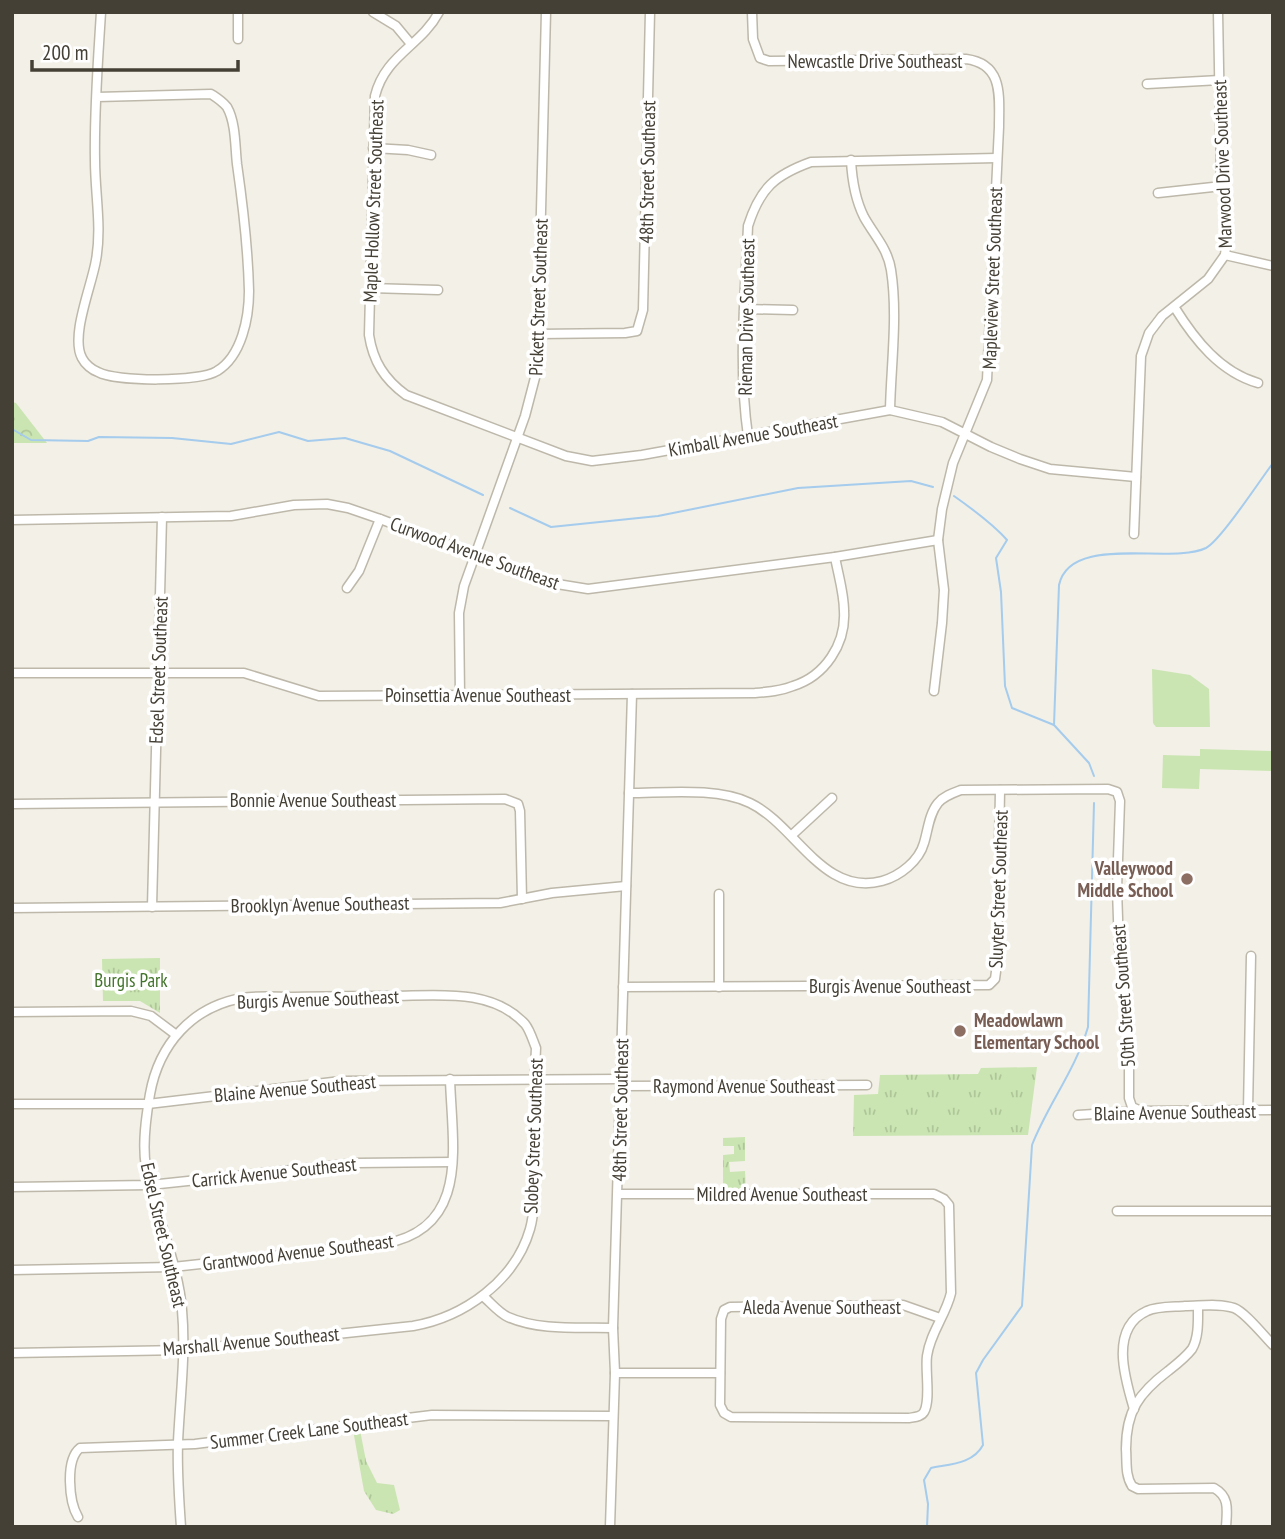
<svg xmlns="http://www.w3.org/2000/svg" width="1285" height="1539" font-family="'PT Sans Narrow',sans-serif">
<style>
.grass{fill:url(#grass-tufts)}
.forest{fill:url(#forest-crowns)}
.garden{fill:#cae5b1}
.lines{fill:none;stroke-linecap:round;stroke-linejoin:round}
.stream{stroke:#a5cbed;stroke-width:2}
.street-casing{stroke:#bdb8aa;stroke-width:11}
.street{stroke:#fff;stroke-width:8}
.education-dot{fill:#8d6e63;stroke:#fff;stroke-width:2.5}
.labels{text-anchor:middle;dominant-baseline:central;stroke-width:7;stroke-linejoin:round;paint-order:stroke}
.street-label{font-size:19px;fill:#454036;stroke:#fff}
.education-label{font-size:19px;font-weight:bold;fill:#785e54;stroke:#fff;text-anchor:end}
.park-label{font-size:19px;fill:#43742c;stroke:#fff}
</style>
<defs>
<pattern id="grass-tufts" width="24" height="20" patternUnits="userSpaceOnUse" patternTransform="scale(1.75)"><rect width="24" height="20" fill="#cae5b1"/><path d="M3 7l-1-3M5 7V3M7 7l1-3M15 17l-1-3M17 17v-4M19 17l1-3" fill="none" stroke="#afc699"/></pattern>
<pattern id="forest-crowns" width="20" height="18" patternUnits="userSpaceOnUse" patternTransform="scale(1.75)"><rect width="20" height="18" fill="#cae5b1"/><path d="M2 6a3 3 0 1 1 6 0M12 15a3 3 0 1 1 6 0" fill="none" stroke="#afc699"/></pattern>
</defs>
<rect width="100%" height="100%" fill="#f2f0e7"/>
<g class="grass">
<polygon points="160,958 160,1013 140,1001 103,1001 102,959"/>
<polygon points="1037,1067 1028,1135 853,1136 854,1095 878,1094 880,1075 978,1074 981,1068"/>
<polygon points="745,1137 745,1161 729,1162 730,1172 745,1171 746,1191 723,1190 723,1155 734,1154 734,1146 723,1146 723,1138"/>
<polygon points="353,1430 360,1430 366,1461 377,1483 394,1485 400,1510 393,1514 376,1510 364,1491"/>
</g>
<polygon class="forest" points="12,402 16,403 47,443 12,443"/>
<g class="garden">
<polygon points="1152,669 1190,675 1209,689 1210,727 1156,727 1153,723"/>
<polygon points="1200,749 1273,751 1273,771 1200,769 1199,789 1162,788 1163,755 1200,756"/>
</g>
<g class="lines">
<g class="stream">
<polyline points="12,429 31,440 88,441 99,437 172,438 231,444 279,432 308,441 345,438 390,451 483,495"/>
<path d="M954 496C971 508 993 524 1007 540L996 558 1001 592 1005 686 1012 708 1054 725 1089 763 1094 776"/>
<polyline points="510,508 551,527 658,516 798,488 911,481 933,487"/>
<path d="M1054 725 1059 585C1070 533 1171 565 1206 548 1221 540 1260 480 1273 463"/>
<path d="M927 1527 928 1504 924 1480 931 1468C950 1464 973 1464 983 1445L976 1373 983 1360 1022 1306 1032 1145C1048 1104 1075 1071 1088 1027L1094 803"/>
</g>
<g class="street-casing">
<g id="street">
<polyline points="373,12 396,26 411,44"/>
<path d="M439 12C421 46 385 55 375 96L369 335C373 361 384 379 406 395L566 456 592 461 642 455 890 410 942 422 991 447 1020 459 1050 469 1136 477"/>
<path d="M752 12 753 39 760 58 769 61 966 59C1004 64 999 97 999 127L987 380 953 463 942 509 938 540 944 590 942 623 934 691"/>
<polyline points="238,39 238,12"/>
<polyline points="1147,84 1220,80"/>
<path d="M97 97 211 94C217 98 222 101 227 107 236 123 235 147 237 164 243 206 248 248 249 291 249 317 242 356 217 371 200 382 116 382 98 372 92 370 85 364 82 358 70 336 92 285 96 260 102 227 95 194 95 160 94 111 98 61 101 12"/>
<polyline points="373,148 408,150 431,155"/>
<path d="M851 160C852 180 855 199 864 217 874 235 888 249 891 270 898 315 891 365 890 410"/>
<polyline points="1158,193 1222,186"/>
<polyline points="1225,255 1273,266"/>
<polyline points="370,288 438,290"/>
<path d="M1175 308C1195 340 1220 372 1258 383"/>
<polyline points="745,309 793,310"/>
<polyline points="538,334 625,333 637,331 643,310 650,12"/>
<path d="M748 436C738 367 745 295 748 226 760 188 775 175 811 162L997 158"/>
<polyline points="12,520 231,516 294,505 327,504 348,508 380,519 551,583 588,589 835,557 938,540"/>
<polyline points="1134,534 1141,356 1149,333 1162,316 1208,279 1225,255 1228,228 1221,177 1218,12"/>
<polyline points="347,588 359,571 380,519"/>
<path d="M12 673H244L319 696 755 693C768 692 781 691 793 686 825 676 846 644 844 611 844 593 838 574 835 557"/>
<polyline points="460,695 459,613 464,586 525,416 537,370 546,12"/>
<path d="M629 793C665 793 717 787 750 803 796 825 823 897 882 881 900 876 919 861 924 843 928 830 929 814 938 803 944 796 953 793 961 790L1108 789 1117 792 1120 801 1117 889 1119 948 1129 1026V1098L1132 1107 1141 1111"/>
<polyline points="12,804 505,799 518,804 520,811 522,899"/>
<polyline points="792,835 832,798"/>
<polyline points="719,894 719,987"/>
<polyline points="152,907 162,517"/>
<polyline points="12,908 500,903 552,893 626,886"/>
<polyline points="623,987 989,985 995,979 997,964 1000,790"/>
<polyline points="12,1012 131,1011 151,1016 175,1034"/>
<polyline points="621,1086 867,1085"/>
<polyline points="12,1104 148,1104 341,1081 620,1079"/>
<polyline points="1248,1110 1251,956"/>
<polyline points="1078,1115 1141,1111 1273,1110"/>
<polyline points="12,1187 150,1185 357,1163 452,1162"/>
<path d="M619 1194H934L944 1199 949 1205 951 1293C946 1315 930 1333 927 1356 925 1371 931 1400 924 1412 921 1417 915 1417 909 1418L731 1417 724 1413 720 1405 721 1319 724 1310 730 1307 903 1305 940 1318"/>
<polyline points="1117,1211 1273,1211"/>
<path d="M12 1270 173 1267 383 1244C471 1229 452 1146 450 1079"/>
<path d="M483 1296C491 1303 499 1313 508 1317 539 1331 580 1327 613 1328"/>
<path d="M1198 1306C1198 1320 1199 1337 1192 1349 1185 1358 1177 1364 1168 1371 1139 1393 1126 1411 1126 1449 1127 1462 1125 1475 1132 1486L1138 1489 1214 1488C1230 1497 1227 1510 1226 1527"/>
<path d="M12 1353 184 1350 413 1326C464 1317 515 1281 530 1229 536 1207 534 1182 534 1160 534 1123 534 1085 536 1048 533 1041 530 1030 525 1024 491 987 435 996 390 996 359 996 327 996 295 997 278 997 259 995 242 998 192 1007 159 1044 150 1094 146 1117 142 1144 146 1167 155 1215 178 1261 182 1310 186 1354 180 1398 178 1442 177 1470 179 1499 181 1527"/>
<polyline points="615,1373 720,1373"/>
<path d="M1134 1409C1125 1379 1109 1328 1147 1311 1157 1306 1174 1307 1185 1306 1200 1306 1219 1303 1234 1308 1245 1312 1264 1336 1273 1345"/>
<path d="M78 1517C69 1502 65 1460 80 1448L195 1444 432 1415 613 1416"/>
<polyline points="610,1527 615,1373 613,1328 632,694"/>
</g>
</g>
<use href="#street" class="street"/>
</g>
<g class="education-dot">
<circle cx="1187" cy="879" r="7"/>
<circle cx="960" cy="1031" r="7"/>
</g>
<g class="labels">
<g class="street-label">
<text x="875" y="61">Newcastle Drive Southeast</text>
<text transform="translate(1222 164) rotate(-92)">Marwood Drive Southeast</text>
<text transform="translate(647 172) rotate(-89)">48th Street Southeast</text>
<text transform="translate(373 201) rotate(-88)">Maple Hollow Street Southeast</text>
<text transform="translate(992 278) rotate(-88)">Mapleview Street Southeast</text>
<text transform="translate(538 297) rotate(-88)">Pickett Street Southeast</text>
<text transform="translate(746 317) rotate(-89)">Rieman Drive Southeast</text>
<text transform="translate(753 435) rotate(-10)">Kimball Avenue Southeast</text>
<text transform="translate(475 553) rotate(20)">Curwood Avenue Southeast</text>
<text transform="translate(158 670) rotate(-88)">Edsel Street Southeast</text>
<text x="478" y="695">Poinsettia Avenue Southeast</text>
<text x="313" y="800">Bonnie Avenue Southeast</text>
<text transform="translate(998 889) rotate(-88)">Sluyter Street Southeast</text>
<text transform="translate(320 904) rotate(-1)">Brooklyn Avenue Southeast</text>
<text x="890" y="986">Burgis Avenue Southeast</text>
<text transform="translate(1123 996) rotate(-94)">50th Street Southeast</text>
<text transform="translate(318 999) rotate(-2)">Burgis Avenue Southeast</text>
<text x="744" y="1086">Raymond Avenue Southeast</text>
<text transform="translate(295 1088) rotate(-5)">Blaine Avenue Southeast</text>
<text transform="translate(620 1110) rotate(-89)">48th Street Southeast</text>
<text transform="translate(1175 1112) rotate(-1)">Blaine Avenue Southeast</text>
<text transform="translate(533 1136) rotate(-88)">Slobey Street Southeast</text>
<text transform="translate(274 1172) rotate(-6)">Carrick Avenue Southeast</text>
<text x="782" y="1194">Mildred Avenue Southeast</text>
<text transform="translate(164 1235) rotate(77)">Edsel Street Southeast</text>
<text transform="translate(298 1252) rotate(-7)">Grantwood Avenue Southeast</text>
<text x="822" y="1307">Aleda Avenue Southeast</text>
<text transform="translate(251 1341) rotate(-5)">Marshall Avenue Southeast</text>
<text transform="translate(309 1430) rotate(-7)">Summer Creek Lane Southeast</text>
</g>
<g class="education-label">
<text x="1173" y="868">Valleywood<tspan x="1173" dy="22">Middle School</tspan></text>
<text x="974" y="1020" text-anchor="start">Meadowlawn<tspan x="974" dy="22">Elementary School</tspan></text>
</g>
<g class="park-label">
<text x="131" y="980">Burgis Park</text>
</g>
</g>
<rect width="1285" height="1539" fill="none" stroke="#454036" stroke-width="28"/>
<path d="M32 60v10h206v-10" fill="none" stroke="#454036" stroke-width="3.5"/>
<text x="42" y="60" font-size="21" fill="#454036" stroke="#ffffff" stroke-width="5" paint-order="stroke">200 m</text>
</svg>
